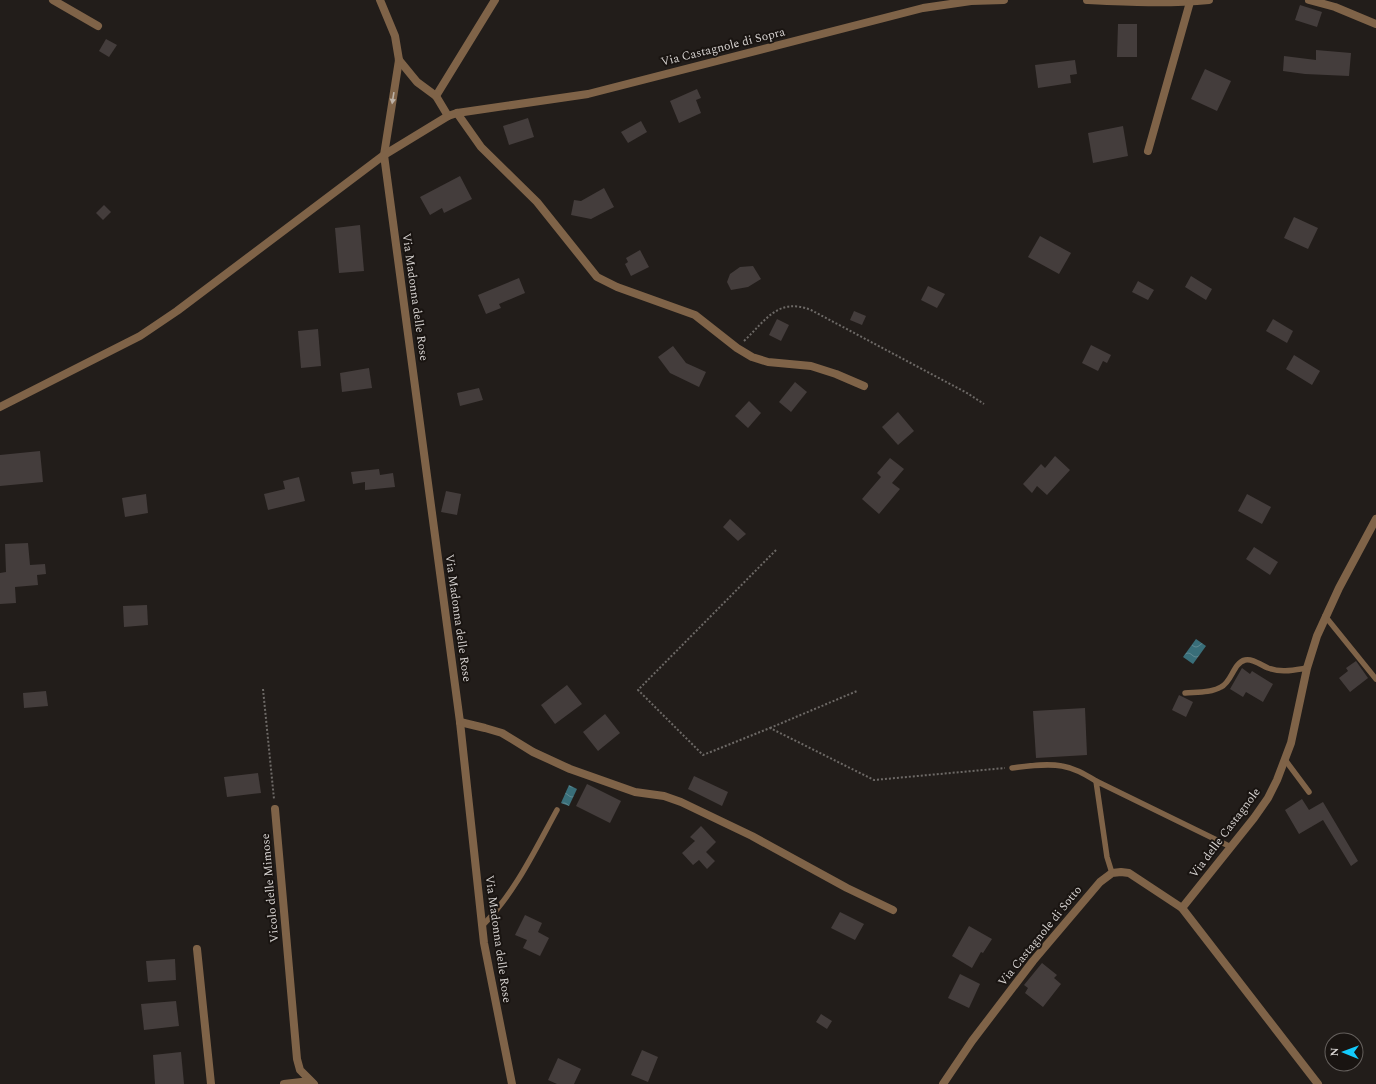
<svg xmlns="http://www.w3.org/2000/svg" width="1376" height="1084" font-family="Spectral,serif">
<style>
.water{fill:url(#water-waves)}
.building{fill:#443d3c}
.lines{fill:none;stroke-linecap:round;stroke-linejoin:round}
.path{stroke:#6d6966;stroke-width:2;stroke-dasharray:2 2;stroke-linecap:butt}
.lane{stroke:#7f6348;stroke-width:5.5}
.street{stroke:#7f6348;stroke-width:8}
.oneway{fill:#bcb1a7}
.labels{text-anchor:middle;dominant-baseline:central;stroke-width:4;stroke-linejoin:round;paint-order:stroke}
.street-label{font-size:12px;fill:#d6d2d0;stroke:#191411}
</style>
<defs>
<pattern id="water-waves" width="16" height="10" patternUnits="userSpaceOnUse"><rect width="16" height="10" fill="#396e79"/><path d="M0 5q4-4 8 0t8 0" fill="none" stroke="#5e8891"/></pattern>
</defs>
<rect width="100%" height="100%" fill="#221d1a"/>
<g class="water">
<polygon points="1196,639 1206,646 1193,664 1183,657"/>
<polygon points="569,785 577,789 569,806 561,803"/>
</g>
<g class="building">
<polygon points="1300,5 1322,12 1317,27 1295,20"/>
<polygon points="1118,24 1137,24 1137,57 1117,57"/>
<polygon points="106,39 117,45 109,57 99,51"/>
<polygon points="1316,50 1351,53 1349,76 1305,74 1283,71 1284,56 1316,60"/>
<polygon points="1075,60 1077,74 1070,75 1071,83 1038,88 1035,65"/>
<polygon points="1205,69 1231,81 1217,111 1191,99"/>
<polygon points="697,89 701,98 696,100 701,113 679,123 670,101"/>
<polygon points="528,118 534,137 509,145 503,126"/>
<polygon points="641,121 647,132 628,143 621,132"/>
<polygon points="1123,126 1128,156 1093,163 1088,133"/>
<polygon points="460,176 472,199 444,213 442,208 430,215 420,197"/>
<polygon points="604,188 614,207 591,219 571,215 574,200 581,201"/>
<polygon points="104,205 111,212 103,220 96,213"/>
<polygon points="1294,217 1318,228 1308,249 1284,238"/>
<polygon points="360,225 364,271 339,273 335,228"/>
<polygon points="1040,236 1071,253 1059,274 1028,257"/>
<polygon points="640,250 649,267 631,276 625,264 628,262 626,258"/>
<polygon points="753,266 761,279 748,287 731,290 727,282 730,274 740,267"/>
<polygon points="1191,276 1212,289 1206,300 1185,287"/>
<polygon points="519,278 525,293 499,304 501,308 486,314 478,295"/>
<polygon points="1138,281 1154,290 1148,300 1132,292"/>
<polygon points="928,286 945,294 937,308 921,300"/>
<polygon points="854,311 866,316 862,325 850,320"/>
<polygon points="777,319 789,325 781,341 769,335"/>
<polygon points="1273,319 1293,331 1287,343 1266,331"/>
<polygon points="318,329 321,366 301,368 298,331"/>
<polygon points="1091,345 1111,355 1107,363 1103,361 1098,371 1082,363"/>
<polygon points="673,346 686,363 706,372 699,387 670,373 658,357"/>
<polygon points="1294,355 1320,371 1312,385 1286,369"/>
<polygon points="369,368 372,388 342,392 340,373"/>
<polygon points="795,382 807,392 791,412 779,402"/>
<polygon points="479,388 483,400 460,406 457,393"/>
<polygon points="749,401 761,413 748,428 735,416"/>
<polygon points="898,412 914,431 898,445 882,427"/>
<polygon points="40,451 43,482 0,486 0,455"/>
<polygon points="1055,456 1070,470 1047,495 1037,486 1032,493 1023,484 1041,464 1045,468"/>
<polygon points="890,458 904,469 892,483 900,489 879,514 862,499 881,477 877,473"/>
<polygon points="379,469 380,475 393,473 395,487 365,490 365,482 353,484 351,472"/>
<polygon points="299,477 305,501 268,510 264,494 285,489 283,481"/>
<polygon points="446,491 461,494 457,515 441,512"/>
<polygon points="146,494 148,513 125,517 122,498"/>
<polygon points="1247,494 1271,507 1262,524 1238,511"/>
<polygon points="730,519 746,534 738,541 723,527"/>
<polygon points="28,543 30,565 45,564 46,574 37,575 38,585 15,587 16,603 0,604 0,573 6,572 5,544"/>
<polygon points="1254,547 1278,562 1270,575 1246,559"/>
<polygon points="147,605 148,625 124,627 123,606"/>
<polygon points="1356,661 1368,678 1350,692 1339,678 1348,671 1346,668"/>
<polygon points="1242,668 1250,674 1252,671 1273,684 1263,702 1246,692 1243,697 1230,689"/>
<polygon points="567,685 582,704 555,724 541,705"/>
<polygon points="46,691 48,706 24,708 23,693"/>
<polygon points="1179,695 1193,702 1186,717 1172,710"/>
<polygon points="1085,708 1087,755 1036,758 1033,711"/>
<polygon points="605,714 620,733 598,751 583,732"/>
<polygon points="258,773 261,793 227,797 224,777"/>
<polygon points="694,776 728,792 722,806 688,789"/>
<polygon points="587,784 621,801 610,823 576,806"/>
<polygon points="1302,799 1309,810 1323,802 1358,861 1351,866 1323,820 1299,834 1285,810"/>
<polygon points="701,826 716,842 706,852 715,861 707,869 699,860 693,865 682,853 695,841 690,837"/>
<polygon points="840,912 864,924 855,940 831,928"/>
<polygon points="525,915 542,923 538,932 549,938 540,956 523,948 527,940 515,935"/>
<polygon points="969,926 992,939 983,953 981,952 972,968 952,956"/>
<polygon points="175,959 176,980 148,982 146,961"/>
<polygon points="1042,963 1057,975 1054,978 1061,984 1043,1007 1025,993 1028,988 1024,985"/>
<polygon points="960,974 980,984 969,1008 948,998"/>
<polygon points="176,1001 179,1026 144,1030 141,1004"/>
<polygon points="821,1014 832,1021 827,1029 816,1022"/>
<polygon points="642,1050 658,1057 648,1082 631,1075"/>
<polygon points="181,1052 184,1084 155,1084 153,1055"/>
<polygon points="558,1058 581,1069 574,1084 557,1084 548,1080"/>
</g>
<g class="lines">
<g class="path">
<path d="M744 341C766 320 778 297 811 310L967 393 984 404"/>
<polyline points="776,550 638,690 703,755 770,728 874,780 1005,768"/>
<polyline points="263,689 274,799"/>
<polyline points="770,728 857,691"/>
</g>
<g class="lane">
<polyline points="1325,616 1376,679"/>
<path d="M1185 693C1196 692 1211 693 1221 687 1232 682 1233 663 1245 660 1252 658 1261 665 1268 668 1281 673 1294 670 1307 668"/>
<polyline points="1286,761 1309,792"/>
<path d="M1012 768C1028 766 1046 763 1062 766 1075 768 1086 775 1096 781"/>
<polyline points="1112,873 1107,857 1096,781 1231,847"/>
<path d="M482 926C515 893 535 850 557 810"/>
</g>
<g class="street">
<polyline points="53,0 98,26"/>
<polyline points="380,0 395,36 399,60 384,155 460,722 484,943 512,1084"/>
<path d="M1087 0C1128 2 1168 4 1209 0"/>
<polyline points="1309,0 1335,7 1376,24"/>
<polyline points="399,60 417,82 436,96 448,116"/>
<polyline points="436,96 495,0"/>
<polyline points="457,113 481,147 537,202 597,277 617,287 695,315 737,348 752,357 768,362 811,366 836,374 864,386"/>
<polyline points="1148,151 1190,2"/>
<polyline points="0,407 140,336 177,311 384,155 448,116 457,113 588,94 923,8 971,1 1004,0"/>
<polyline points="460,722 485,728 502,733 533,752 570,769 635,792 664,796 681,802 752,836 847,888 893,910"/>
<polyline points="275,809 297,1059 300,1070 314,1084"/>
<polyline points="1182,908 1254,818 1268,798 1277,780 1291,743 1307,668 1317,636 1339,588 1376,519"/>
<polyline points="197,949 211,1084"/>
<polyline points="284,1084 310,1081"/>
<polyline points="943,1084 972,1041 1033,961 1100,882 1112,873 1121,872 1129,873 1182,908 1318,1084"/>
</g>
</g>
<defs><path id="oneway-solid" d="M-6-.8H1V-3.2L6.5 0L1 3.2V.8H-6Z"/></defs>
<use class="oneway" href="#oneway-solid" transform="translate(393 98) rotate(99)"/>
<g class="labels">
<g class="street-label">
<text transform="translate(723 47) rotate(-14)">Via Castagnole di Sopra</text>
<text transform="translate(415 297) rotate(82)">Via Madonna delle Rose</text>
<text transform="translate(458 618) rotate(82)">Via Madonna delle Rose</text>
<text transform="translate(1225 833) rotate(-53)">Via delle Castagnole</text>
<text transform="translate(270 888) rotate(-95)">Vicolo delle Mimose</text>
<text transform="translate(1040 936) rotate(-51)">Via Castagnole di Sotto</text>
<text transform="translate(498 939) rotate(82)">Via Madonna delle Rose</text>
</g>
</g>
<g transform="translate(1344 1052) rotate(271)"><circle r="19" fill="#191411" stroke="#65605d"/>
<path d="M0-3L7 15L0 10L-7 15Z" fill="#13cafb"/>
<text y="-6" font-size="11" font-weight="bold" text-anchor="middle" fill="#d6d2d0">N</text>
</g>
</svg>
